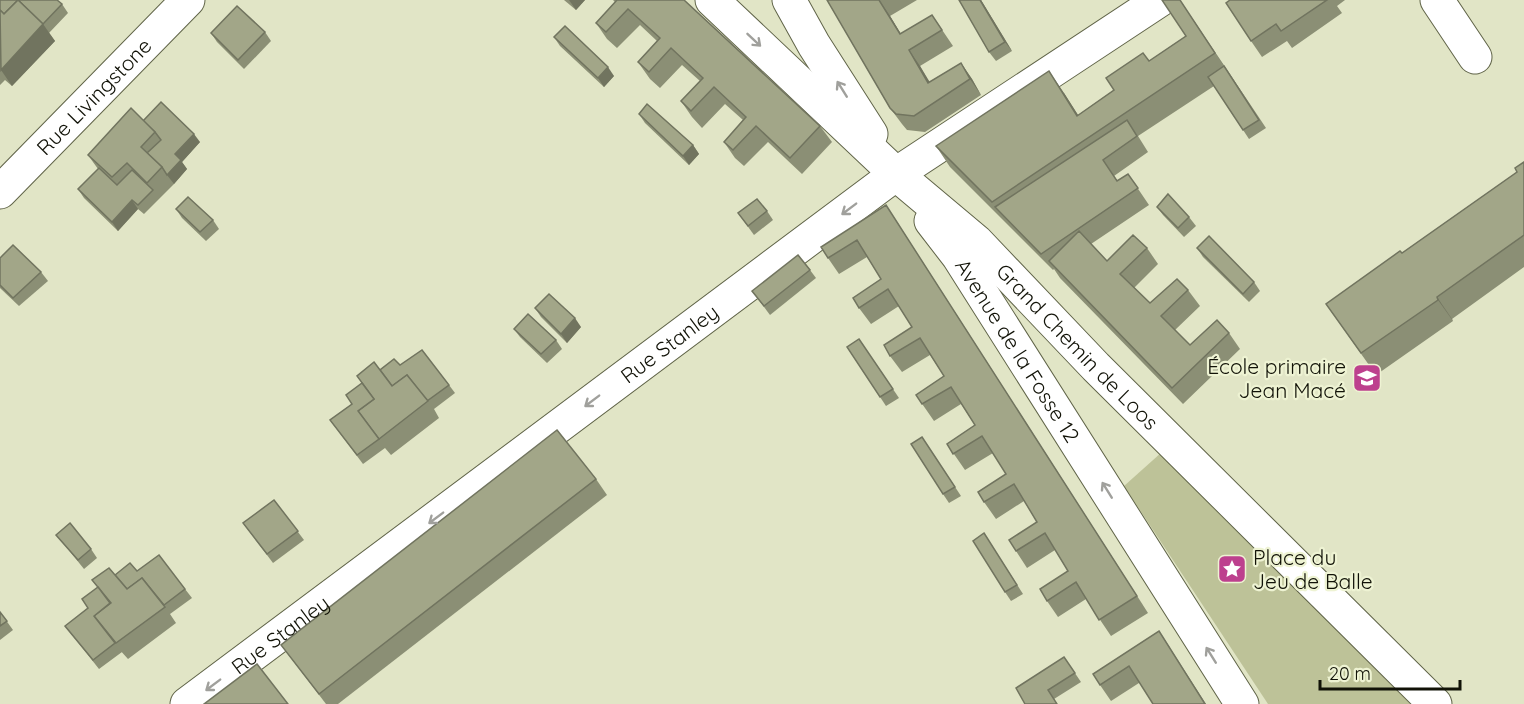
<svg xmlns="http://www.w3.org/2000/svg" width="1524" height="704" font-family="Quicksand,sans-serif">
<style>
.green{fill:#bdc298}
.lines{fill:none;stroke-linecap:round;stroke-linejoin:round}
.minor-casing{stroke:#606448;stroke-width:35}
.minor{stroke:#fff;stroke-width:33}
.wall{fill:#8b8f75}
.shaded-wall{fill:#71745f}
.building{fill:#a2a688;stroke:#71745f;stroke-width:1.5}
.oneway{stroke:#a0a09c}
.labels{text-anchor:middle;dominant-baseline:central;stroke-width:4.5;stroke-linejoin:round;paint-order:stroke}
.street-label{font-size:21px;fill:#111207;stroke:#eef3d3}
.poi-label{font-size:21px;fill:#111207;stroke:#eef3d3;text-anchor:end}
</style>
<rect width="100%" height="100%" fill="#e1e5c6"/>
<polygon class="green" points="1162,452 1418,704 1268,704 1124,486"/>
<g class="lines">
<g class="minor-casing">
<g id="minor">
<path id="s1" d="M712 0 896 174 977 242 1096 367 1435 704"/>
<polyline points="789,0 814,45 871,134"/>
<polyline points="1437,0 1475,57"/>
<path id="s2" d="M0 192 188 0"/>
<path id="s3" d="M931 221 958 256 1242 704"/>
<path id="s4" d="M187 704 896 174 1160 0"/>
</g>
</g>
<use href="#minor" class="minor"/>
</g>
<g class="wall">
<polygon points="0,0 62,4 68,13 49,33 55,41 12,86 5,80 0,85"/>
<polygon points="564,0 585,0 576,10"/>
<polygon points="613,0 684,0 820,126 832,142 802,174 768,142 744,166 735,158 724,142 743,120 725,104 702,128 692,117 681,101 700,81 682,65 660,88 650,79 638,62 657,41 640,25 617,48 607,39 596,23 615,2"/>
<polygon points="827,0 917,0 890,16 901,34 932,15 953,46 920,66 929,82 961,63 972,79 981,95 925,132 907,130 902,124 890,108"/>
<polygon points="959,0 981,0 1012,51 996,61 989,52"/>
<polygon points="1180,0 1266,128 1249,139 1214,86 1138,136 1148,152 1114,176 1118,181 1128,174 1149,205 1091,244 1107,261 1147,248 1158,264 1134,288 1150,303 1188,290 1200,306 1175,330 1190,345 1229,333 1240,349 1183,404 1060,278 1054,269 1053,270 950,167 936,146 1064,93 1078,115 1114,90 1149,61 1186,36"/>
<polygon points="1230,0 1345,0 1337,6 1342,13 1292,48 1287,41 1262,57 1251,41"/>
<polygon points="265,32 271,41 244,69 217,42 211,33"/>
<polygon points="554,37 614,76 604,87 560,46"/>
<polygon points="639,114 693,145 699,154 689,165 645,123"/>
<polygon points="143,121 200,142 182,162 187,169 174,184 144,214 138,209 118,231 84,198 78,189 98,169 88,155"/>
<polygon points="1524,162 1524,267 1452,319 1453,321 1376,375 1326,304 1402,253 1517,172"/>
<polygon points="886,205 897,222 1148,613 1111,636 1086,599 1058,617 1047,601 1068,571 1055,550 1027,568 1016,551 1037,522 1024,501 996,519 984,502 1006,474 993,453 965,470 947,444 975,425 961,404 934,421 916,395 944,376 930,355 902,372 890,356 912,327 899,306 871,324 859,308 881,279 867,257 839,274 828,258"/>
<polygon points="1157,207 1189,217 1196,226 1184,237 1163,215"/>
<polygon points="176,209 213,220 219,229 206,241 182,218"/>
<polygon points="767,211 773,220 754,235 738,213"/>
<polygon points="1197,248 1254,282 1260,291 1249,302 1203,257"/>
<polygon points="0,258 41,272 48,281 19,306 0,288"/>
<polygon points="810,270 816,278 770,315 752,291"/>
<polygon points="535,308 581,327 567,343 541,317"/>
<polygon points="514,329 556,340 562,349 547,363 520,337"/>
<polygon points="859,339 899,398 886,406 847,347"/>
<polygon points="380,370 449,385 455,393 434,409 439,418 391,455 385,448 363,464 330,420 352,404"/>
<polygon points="922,437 961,496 949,503 943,494"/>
<polygon points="596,479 607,495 338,704 326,704 281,645"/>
<polygon points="274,500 304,540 273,563 243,523"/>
<polygon points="984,533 1023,594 1011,601 1005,592"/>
<polygon points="56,535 91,549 97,558 84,569 63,543"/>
<polygon points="137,571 185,589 192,598 170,614 176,623 128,659 119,649 122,652 99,669 65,626 88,608 98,587 92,580 115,575"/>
<polygon points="0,612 13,630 0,640"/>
<polygon points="1159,631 1170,648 1139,683 1111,701 1100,685"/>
<polygon points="1064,657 1081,682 1054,699 1057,704 1025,704"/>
</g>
<g class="shaded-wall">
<polygon points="569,0 585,0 576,10"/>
<polygon points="879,0 890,16 911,51 900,34"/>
<polygon points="980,0 981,0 1012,51 1005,42"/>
<polygon points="1180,0 1230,75 1266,128 1225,67"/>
<polygon points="43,24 55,41 12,86 1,70"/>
<polygon points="909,50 920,66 940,99 928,83"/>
<polygon points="961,63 972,79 981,95 970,79"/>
<polygon points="608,67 614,76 604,87 598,78"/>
<polygon points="1049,71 1064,93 1092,137 1077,116"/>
<polygon points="194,134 200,142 182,162 187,169 174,184 167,175 175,154"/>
<polygon points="693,145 699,154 689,165 683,156"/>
<polygon points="132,200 138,209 118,231 112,222"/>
<polygon points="886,205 897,222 1148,613 1137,596"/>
<polygon points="1437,297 1452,319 1453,321 1438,300"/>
<polygon points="575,318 581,327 567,343 561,334"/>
<polygon points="1159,631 1170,648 1206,704 1205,704"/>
</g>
<g class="building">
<polygon points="0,0 57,0 62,4 43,24 18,0 4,14 0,10"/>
<polygon points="18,0 43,24 1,70 0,10 4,14"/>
<polygon points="617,0 684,0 820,126 790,158 756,126 733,150 724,142 746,117 714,87 691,111 681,101 703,78 671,48 649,72 638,62 660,38 628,9 606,32 596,23"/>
<polygon points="827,0 879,0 900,34 932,15 942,30 909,50 928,83 961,63 970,79 914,116 896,114 890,108"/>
<polygon points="959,0 980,0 1005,42 989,52"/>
<polygon points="1162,0 1180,0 1215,53 992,202 936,146 1049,71 1077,116 1114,90 1106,78 1143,53 1149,61 1186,36"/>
<polygon points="1230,0 1327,0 1281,31 1276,24 1251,41 1226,3"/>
<polygon points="237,6 265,32 238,60 211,33"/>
<polygon points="565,26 608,67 598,78 554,37"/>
<polygon points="1224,66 1259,120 1243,130 1208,77"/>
<polygon points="161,102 194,134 175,154 181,160 167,175 162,167 147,153 161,140 155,132 143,121"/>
<polygon points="647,104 693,145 683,156 639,114"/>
<polygon points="131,108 155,132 141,147 162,167 147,183 127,163 112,177 88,155"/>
<polygon points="1127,120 1137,136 1103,160 1117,181 1128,174 1138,188 1041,254 995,207"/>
<polygon points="1524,162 1524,235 1437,297 1438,300 1361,353 1326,304 1400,251 1402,253 1517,172 1515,168"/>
<polygon points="99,168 117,185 132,170 153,190 138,205 132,200 112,222 78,189"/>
<polygon points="1168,194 1189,217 1178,228 1157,207"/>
<polygon points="188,197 213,220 200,232 176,209"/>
<polygon points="757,199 767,211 748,226 738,213"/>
<polygon points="886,205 1137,596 1099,620 1076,582 1047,601 1040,589 1068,571 1045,533 1016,551 1009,540 1037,522 1014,484 984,502 978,492 1006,474 982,436 953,454 947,444 975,425 951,387 922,404 916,395 944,376 920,338 890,356 884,345 912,327 888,289 859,308 853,298 881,279 857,240 828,258 821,247"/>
<polygon points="1079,231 1107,261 1133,235 1147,248 1120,274 1150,303 1177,279 1188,290 1161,316 1190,345 1217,320 1229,333 1172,388 1049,261"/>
<polygon points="1209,236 1254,282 1243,294 1197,248"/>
<polygon points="13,245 41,272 13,298 0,285 0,258"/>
<polygon points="798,255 810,270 764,306 752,291"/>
<polygon points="549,294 575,318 561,334 535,308"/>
<polygon points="528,314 556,340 541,354 514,329"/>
<polygon points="859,339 893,389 880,397 847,347"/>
<polygon points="422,350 449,385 427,401 407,375 392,386 380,370 394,359 400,365"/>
<polygon points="374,362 392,386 407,375 428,401 379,439 358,411 374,399 357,376"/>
<polygon points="362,383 374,399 358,411 379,439 357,455 330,420 352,404 346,395"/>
<polygon points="557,430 596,479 319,694 281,645"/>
<polygon points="922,437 955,487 943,494 911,444"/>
<polygon points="274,500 298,531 267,554 243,523"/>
<polygon points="70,523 91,549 78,560 56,535"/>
<polygon points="984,533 1017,585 1005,592 973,541"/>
<polygon points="159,555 185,589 164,605 142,578 127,589 115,575 130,563 137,571"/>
<polygon points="109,568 127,589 142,578 165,607 116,643 94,616 111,603 92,580"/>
<polygon points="98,587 110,603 94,616 115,643 93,660 65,626 88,608 82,599"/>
<polygon points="0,612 7,621 0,626"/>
<polygon points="1159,631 1205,704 1153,704 1129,666 1100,685 1093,674"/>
<polygon points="1064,657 1075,673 1048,690 1057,704 1025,704 1016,688"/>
<polygon points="257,664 288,704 204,704"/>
</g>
<defs><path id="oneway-shaft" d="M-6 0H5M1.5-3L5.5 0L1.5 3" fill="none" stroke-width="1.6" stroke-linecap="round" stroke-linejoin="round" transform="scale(1.5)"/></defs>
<g class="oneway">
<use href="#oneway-shaft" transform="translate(754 40) rotate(43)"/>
<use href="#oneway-shaft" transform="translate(842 89) rotate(-122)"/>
<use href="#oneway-shaft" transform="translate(849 209) rotate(143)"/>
<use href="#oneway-shaft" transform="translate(592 401) rotate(143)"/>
<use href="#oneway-shaft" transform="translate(1107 490) rotate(-122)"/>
<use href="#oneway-shaft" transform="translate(436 518) rotate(143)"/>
<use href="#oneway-shaft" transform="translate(1211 655) rotate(-122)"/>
<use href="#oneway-shaft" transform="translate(213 685) rotate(143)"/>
</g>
<defs>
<g id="school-square" transform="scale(1.5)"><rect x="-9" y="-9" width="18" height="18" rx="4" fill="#bd408e" stroke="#eef3d3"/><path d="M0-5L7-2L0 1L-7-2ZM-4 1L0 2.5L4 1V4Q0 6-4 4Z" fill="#fff"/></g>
<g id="sight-square" transform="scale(1.5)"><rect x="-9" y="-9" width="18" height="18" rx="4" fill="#bd408e" stroke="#eef3d3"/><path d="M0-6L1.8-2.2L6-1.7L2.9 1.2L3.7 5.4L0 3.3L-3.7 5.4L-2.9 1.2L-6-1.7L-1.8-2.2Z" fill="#fff"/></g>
</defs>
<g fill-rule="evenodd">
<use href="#school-square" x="1367" y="378"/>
<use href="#sight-square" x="1232" y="569"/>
</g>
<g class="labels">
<g class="street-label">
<text stroke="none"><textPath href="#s2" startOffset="134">Rue Livingstone</textPath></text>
<text stroke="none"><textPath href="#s4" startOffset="602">Rue Stanley</textPath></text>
<text stroke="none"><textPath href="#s1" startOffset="504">Grand Chemin de Loos</textPath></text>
<text stroke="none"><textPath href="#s3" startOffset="156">Avenue de la Fosse 12</textPath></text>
<text stroke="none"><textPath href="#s4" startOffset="116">Rue Stanley</textPath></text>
</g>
<g class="poi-label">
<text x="1346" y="366">École primaire<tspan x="1346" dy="24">Jean Macé</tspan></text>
<text x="1253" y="557" text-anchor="start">Place du<tspan x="1253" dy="24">Jeu de Balle</tspan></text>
</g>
</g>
<path d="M1320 680v9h140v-9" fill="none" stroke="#111207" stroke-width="3"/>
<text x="1329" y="680" font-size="18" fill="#111207" stroke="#eef3d3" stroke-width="4.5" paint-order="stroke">20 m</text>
</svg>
